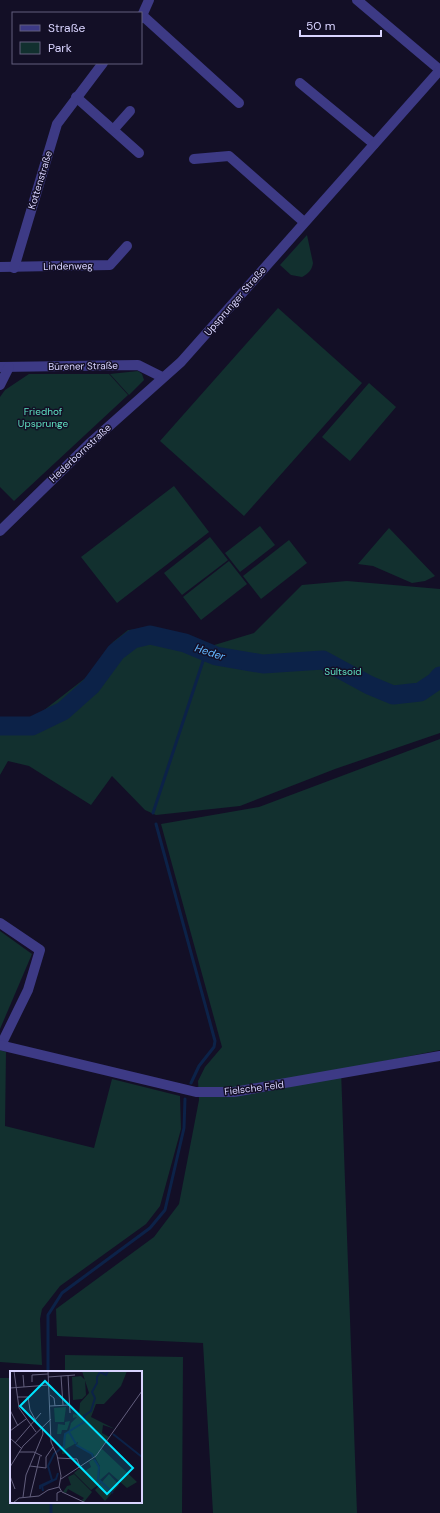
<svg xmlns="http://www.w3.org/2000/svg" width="440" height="1513" font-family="'DM Sans',sans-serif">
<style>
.green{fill:#12302f}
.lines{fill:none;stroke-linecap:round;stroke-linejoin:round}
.stream{stroke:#0c2248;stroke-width:3}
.river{stroke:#0c2248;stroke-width:19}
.minor{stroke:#3d3a85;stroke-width:10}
.labels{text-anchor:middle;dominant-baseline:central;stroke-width:3;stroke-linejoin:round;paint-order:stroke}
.street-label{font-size:10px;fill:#d9d4ff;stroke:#130f26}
.park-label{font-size:10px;fill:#5fe0c0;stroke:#130f26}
.water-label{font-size:11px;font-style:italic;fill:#62b6ff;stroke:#130f26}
.inset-river{fill:none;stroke:#0c2248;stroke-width:2}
.inset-road{fill:none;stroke:#625e7d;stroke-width:1}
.view{fill:#00e5ff;fill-opacity:0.15;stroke:#00e5ff;stroke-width:2}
.inset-edge{fill:none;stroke:#d9d4ff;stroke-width:2}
</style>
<rect width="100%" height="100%" fill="#130f26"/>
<g class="green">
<path d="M307 235 313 263C312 270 308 274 302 277L291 275 280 265Z"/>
<polygon points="278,308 362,383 244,516 160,441"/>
<polygon points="138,371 142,374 144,380 129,395 110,374"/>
<polygon points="29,374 109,374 128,395 14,501 0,487 0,397 5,390"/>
<polygon points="369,383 396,407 350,461 322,437"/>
<polygon points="174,486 209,532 117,603 81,557"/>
<polygon points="260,526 275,545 240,572 225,553"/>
<polygon points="389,528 435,576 425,581 412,583 373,566 358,564"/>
<polygon points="210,537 228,560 182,595 164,573"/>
<polygon points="289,540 307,563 261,599 243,576"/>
<polygon points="229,561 247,584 201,620 183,597"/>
<polygon points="347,581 440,589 440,733 335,769 240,806 156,815 145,810 112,776 91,805 29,766 8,761 0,775 0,734 9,734 0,732 0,721 30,721 88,676 113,642 128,630 154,628 211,646 254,633 302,585"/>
<polygon points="440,739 440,1050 341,1070 357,1513 213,1513 203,1343 57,1336 56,1309 154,1237 179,1204 199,1100 198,1081 205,1067 222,1047 161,824 259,807"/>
<polygon points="0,931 32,954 0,1029"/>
<polygon points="0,1050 6,1052 5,1126 94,1148 112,1079 180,1096 181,1129 160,1206 146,1224 60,1286 42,1309 40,1319 42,1365 0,1362"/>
<polygon points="65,1355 183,1357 182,1513 0,1513 0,1378 11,1378 11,1502 141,1502 141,1372 65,1372"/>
</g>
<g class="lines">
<g class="stream">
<polyline points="153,813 206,652"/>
<polyline points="156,824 215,1041 214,1047 199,1066 191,1083"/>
<polyline points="48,1372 48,1315 62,1293 150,1228 165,1210 184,1128 185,1099"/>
<polyline points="51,1502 51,1513"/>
</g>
<polyline class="river" points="0,726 32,726 63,711 91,686 116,652 133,639 150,635 185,643 216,656 263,664 323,660 369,685 393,695 420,692 435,682 440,676"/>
<g class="minor">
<polyline points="357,0 440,70"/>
<polyline points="143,16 239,103"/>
<polyline points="141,18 149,0"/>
<polyline points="300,83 374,144"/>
<polyline points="76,97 139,153"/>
<polyline points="114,129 130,111"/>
<polyline points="194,159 229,156 304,222"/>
<polyline points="0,267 110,265 127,246"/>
<polyline points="14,268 57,124 103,63"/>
<polyline points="0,367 138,365 162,377"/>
<polyline points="0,385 9,367"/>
<polyline points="0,531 89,444 181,362 440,70"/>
<polyline points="0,923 40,950 28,990 1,1045"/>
<polyline points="0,1045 196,1092 234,1092 440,1056"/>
</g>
</g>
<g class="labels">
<g class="street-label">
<text transform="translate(40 180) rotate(-73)">Kottenstraße</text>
<text transform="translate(68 266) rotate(-1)">Lindenweg</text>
<text transform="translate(235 301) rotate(-49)">Upsprunger Straße</text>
<text transform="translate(83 366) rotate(-1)">Bürener Straße</text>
<text transform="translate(80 453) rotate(-43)">Hederbornstraße</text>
<text transform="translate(254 1088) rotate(-7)">Fielsche Feld</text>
</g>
<g class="park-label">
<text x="43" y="411">Friedhof<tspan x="43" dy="12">Upsprunge</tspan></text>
<text x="343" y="671">Sültsoid</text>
</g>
<g class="water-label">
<text transform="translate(210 652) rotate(18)">Heder</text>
</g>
</g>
<g transform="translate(10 1371)">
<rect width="132" height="132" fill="#130f26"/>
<path d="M72 0H117L111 15 94 33H86L81 46 105 58 93 54 92 62 99 66 91 77 127 111 117 117 99 101 90 109 89 108 90 95 83 83 67 74 68 71 54 79 55 83H52L54 64 59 60 61 52 67 46 63 47V43L69 44 70 32 79 22ZM71 5 75 9 76 24 72 28 63 29 62 6ZM56 36 54 51H45L44 37ZM60 50 57 59H52L51 63H47L48 53 55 54V51ZM83 88 89 96 88 108 91 112 81 119 64 102 71 96 75 100 81 96 79 91ZM64 103 82 121 74 131 72 129 74 127 58 118 56 122 53 121 57 115 61 114 58 106ZM99 103 109 114 95 130 85 119Z" fill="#12302f"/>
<path class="inset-river" d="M59 61 66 73M103 63 132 86M66 74 82 83 83 86M84 88 89 96 88 108 103 122M42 109 38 95 44 83 54 75 55 63 74 51V45L81 40 85 27 82 21 87 12V6L90 1 96 4 98 0M30 118V115L43 109M33 120 32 115 46 108 48 102"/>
<path class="inset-road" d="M4 0 9 37 26 61M38 0 41 71 47 84 51 105 49 116M13 4 14 16M58 4 60 42M51 5 53 34M38 6 65 4M22 11V4L38 3M0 17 39 14M40 24 44 27 45 35M7 26H18L20 39 26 50M40 35 59 34M0 39 8 55M0 60 16 48M0 67 11 77M5 72 31 42M9 81H24L32 85M48 87 67 88 70 96M20 95 36 97V86L43 76M0 96 13 75 41 48M0 105 5 118M51 108 86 85 132 20M49 116 52 121 76 132M13 126 16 104 33 63 32 56M20 126 30 85M47 130V122L51 120M3 132 9 127 29 125 38 119 49 116"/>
<path class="view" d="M35 10 123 97 97 123 10 35Z"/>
<rect width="132" height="132" class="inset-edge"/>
</g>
<rect x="12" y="12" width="130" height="52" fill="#130f26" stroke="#625e7d"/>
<rect x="20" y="25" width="20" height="6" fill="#3d3a85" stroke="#625e7d"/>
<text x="48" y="32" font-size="12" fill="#d9d4ff">Straße</text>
<rect x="20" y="42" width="20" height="12" fill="#12302f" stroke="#625e7d"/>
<text x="48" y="52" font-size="12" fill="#d9d4ff">Park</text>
<path d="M300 30v6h81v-6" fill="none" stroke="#d9d4ff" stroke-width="2"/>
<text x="306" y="30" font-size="12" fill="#d9d4ff" stroke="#130f26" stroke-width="3" paint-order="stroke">50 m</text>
</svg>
